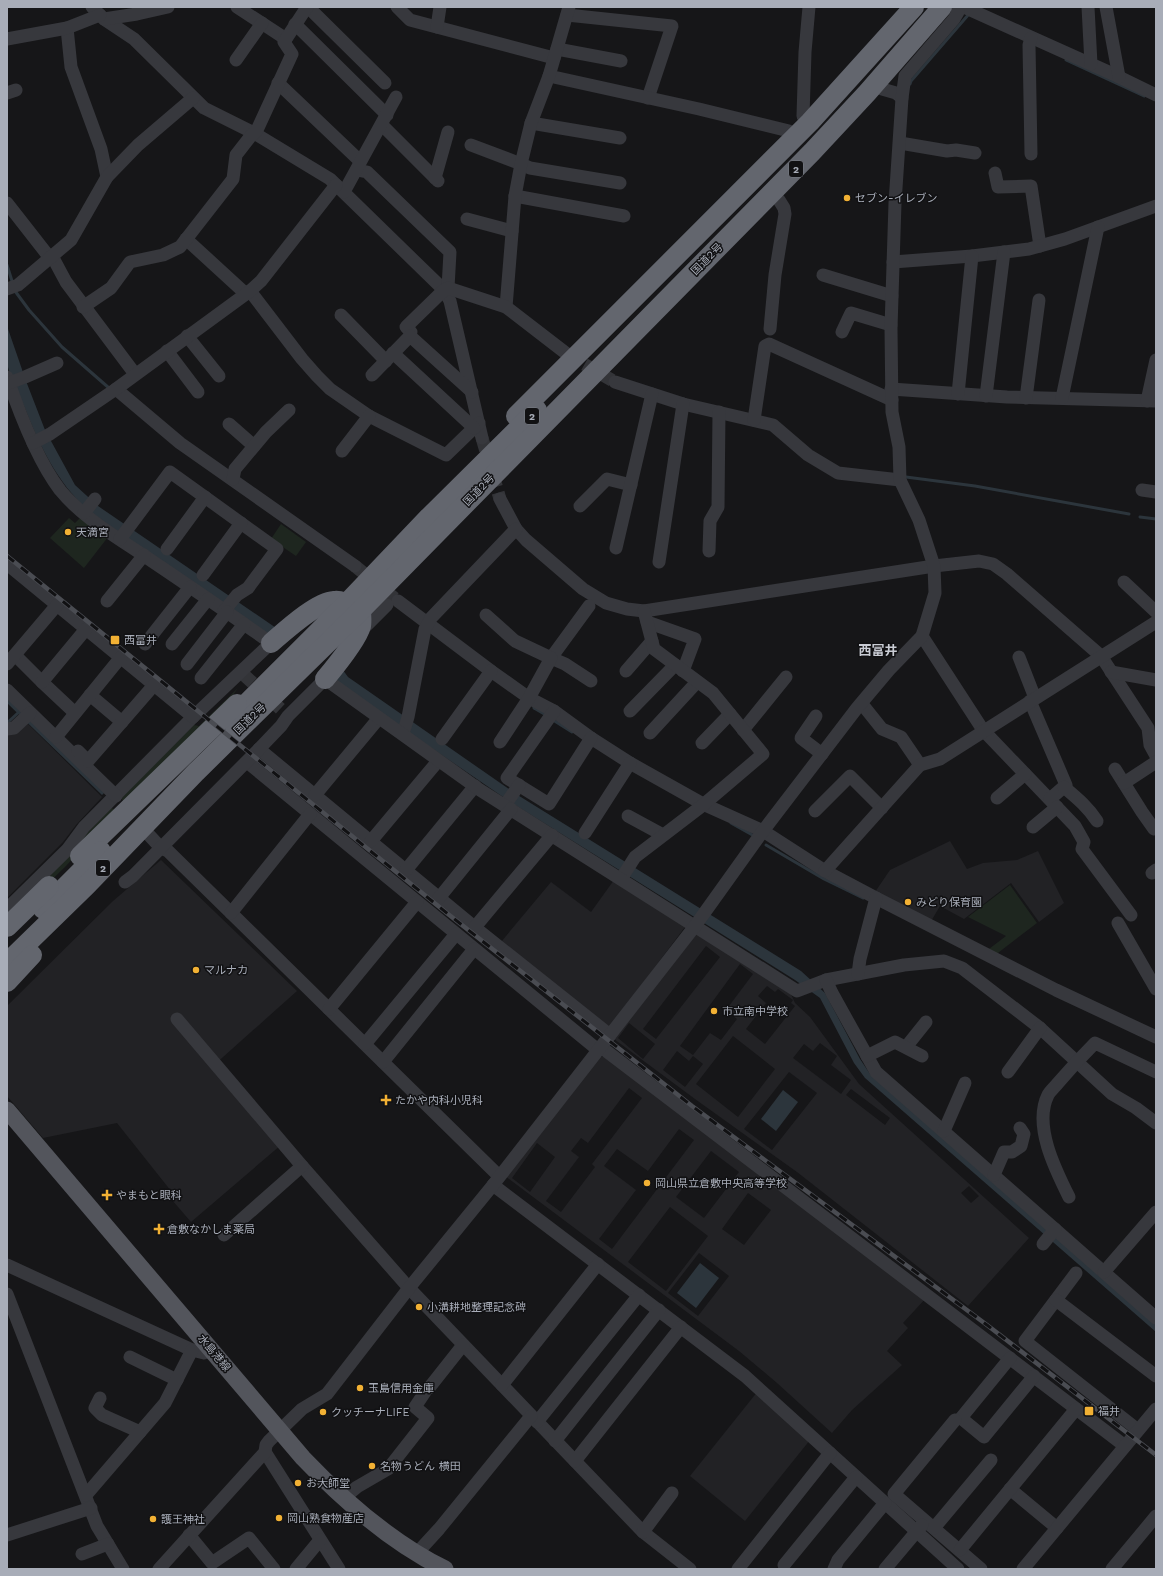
<svg xmlns="http://www.w3.org/2000/svg" width="1163" height="1576" font-family="'Work Sans','Noto Sans JP',sans-serif">
<style>
.built{fill:#222225;fill-rule:evenodd}
.green{fill:#1e261f}
.water{fill:#2c353c}
.lines{fill:none;stroke-linecap:round;stroke-linejoin:round}
.stream{stroke:#2c353c;stroke-width:3}
.minor-tunnel{stroke:#333438;stroke-width:13;stroke-dasharray:13 6;stroke-linecap:butt}
.minor{stroke:#37383d;stroke-width:13}
.major{stroke:#53555c;stroke-width:17}
.highway{stroke:#63666e;stroke-width:20}
.rail-casing{stroke:#4a4c52;stroke-width:4.5}
.rail{stroke:#111113;stroke-width:3;stroke-dasharray:9;stroke-linecap:butt}
.poi-dot{fill:#f2b134;stroke:#111113;stroke-width:1.5}
.labels{text-anchor:middle;dominant-baseline:central;stroke-width:3;stroke-linejoin:round;paint-order:stroke}
.shield{fill:#111113;stroke:#7b7e86;stroke-width:1}
.shield-label{font-size:10px;font-weight:bold;fill:#a8adb8}
.poi-label{font-size:11px;fill:#a8adb8;stroke:#111113;text-anchor:start}
.street-label{font-size:11px;fill:#a8adb8;stroke:#111113}
.quarter-label{font-size:13px;font-weight:bold;fill:#c9ccd4;stroke:#111113}
</style>
<rect width="100%" height="100%" fill="#161618"/>
<g class="built">
<polygon points="26,722 102,797 76,825 63,842 7,898 7,733"/>
<polygon points="950,841 967,869 983,863 1017,860 1038,851 1064,903 1039,922 1011,883 964,919 940,906 930,923 875,892 890,870"/>
<polygon points="161,860 297,991 213,1066 281,1145 191,1222 172,1200 175,1196 117,1123 43,1138 7,1096 7,1006 113,901"/>
<polygon points="614,880 685,927 609,1028 501,942 551,882 591,912"/>
<path d="M697 933 752 970 761 972 790 992 795 1003 810 1017 859 1084 1029 1238 968 1306 797 1172 695 1099 614 1039ZM706 946 720 957 656 1039 643 1029ZM740 964 753 974 726 1010 737 1019 721 1040 710 1033 693 1055 680 1046ZM767 986 775 992 778 989 793 1000 791 1003 795 1006 765 1044 746 1029 766 1003 758 996ZM629 1023 655 1044 643 1059 618 1038ZM733 1036 775 1069 738 1117 696 1084ZM820 1043 837 1056 831 1065 851 1080 841 1094 793 1058 804 1044 813 1051ZM677 1051 689 1061 693 1056 703 1064 685 1087 663 1070ZM789 1072 817 1093 772 1150 744 1129ZM851 1089 890 1118 885 1125 846 1095ZM969 1186 979 1196 971 1203 961 1193Z"/>
<path d="M608 1056 926 1298 903 1323 908 1328 887 1351 902 1365 852 1410 832 1433 777 1383 739 1351 505 1176 599 1057ZM629 1088 642 1098 592 1164 595 1167 561 1212 546 1201 579 1157 571 1151 581 1138 588 1143ZM679 1129 694 1140 612 1249 599 1239 636 1190 604 1166 617 1149 648 1171ZM537 1143 555 1157 530 1192 512 1178ZM711 1151 739 1172 704 1218 676 1197ZM748 1193 771 1210 744 1245 722 1229ZM670 1207 708 1236 666 1291 628 1262ZM699 1253 729 1276 698 1316 668 1293Z"/>
<polygon points="758,1391 810,1440 745,1521 690,1476"/>
</g>
<g class="green">
<polygon points="81,517 108,537 84,568 50,538 69,518 75,523"/>
<polygon points="281,524 306,542 296,556 271,539"/>
<polygon points="238,688 227,703 124,802 121,798 194,725 199,726"/>
<polygon points="111,808 114,809 113,815 65,867 7,923 76,845"/>
<polygon points="1010,885 1037,923 994,956 985,952 1006,936 968,917"/>
</g>
<g class="water">
<path d="M7 326 26 381 45 430 75 485 98 506 279 630 267 636 90 512C57 483 40 446 24 406 18 393 10 378 7 363 5 352 7 338 7 326Z"/>
<polygon points="340,666 348,677 516,794 801,971 825,993 860,1059 870,1074 1156,1323 1156,1332 865,1078 854,1063 820,998 795,980 512,803 411,734 332,678"/>
<polygon points="7,695 107,790 102,795 7,703"/>
<polygon points="783,1090 798,1102 776,1131 761,1119"/>
<polygon points="700,1263 719,1278 696,1308 677,1293"/>
</g>
<g class="lines">
<g class="stream">
<polyline points="1066,60 1144,96"/>
<polyline points="910,84 911,81 969,14"/>
<polyline points="7,265 12,281"/>
<polyline points="15,291 29,310 62,347 109,388"/>
<polyline points="906,477 975,486 1129,514"/>
<polyline points="1140,517 1156,519"/>
<polyline points="534,708 546,715"/>
<polyline points="553,720 572,732"/>
<polyline points="7,723 19,712"/>
<polyline points="731,823 756,837"/>
<polyline points="766,845 824,879 863,898"/>
</g>
<g class="minor-tunnel">
<polyline points="568,355 615,382"/>
<polyline points="482,438 500,499"/>
<polyline points="355,566 398,601"/>
<polyline points="243,674 286,714"/>
</g>
<g class="minor">
<polyline points="92,7 104,19 134,39 204,108 254,133 330,179 444,290 450,301 482,438"/>
<polyline points="237,7 286,39"/>
<polyline points="308,7 385,83"/>
<polyline points="397,7 410,20 554,58"/>
<polyline points="809,7 805,52 803,116 810,122"/>
<polyline points="964,7 1113,74 1156,95"/>
<polyline points="1088,7 1091,64"/>
<polyline points="1106,7 1119,77"/>
<polyline points="567,15 672,26 648,98"/>
<polyline points="104,19 137,14 168,7"/>
<polyline points="295,24 387,115"/>
<polyline points="437,27 440,7"/>
<polyline points="67,28 71,67 101,149 107,177"/>
<polyline points="7,39 67,28 100,15"/>
<polyline points="557,49 621,61"/>
<polyline points="236,60 262,23"/>
<polyline points="549,76 699,109 789,131 795,137"/>
<polyline points="278,83 360,161"/>
<polyline points="882,89 896,93 902,98"/>
<polyline points="7,93 16,90"/>
<polyline points="531,123 620,138"/>
<polyline points="382,125 438,181"/>
<polyline points="900,143 947,151 956,150 975,153"/>
<polyline points="471,145 521,164 530,168 620,183"/>
<polyline points="1031,154 1029,45 1031,38"/>
<polyline points="357,170 367,172 450,252 448,288"/>
<polyline points="995,173 998,187 1031,186 1040,246"/>
<polyline points="435,178 448,132"/>
<polyline points="344,192 396,97"/>
<polyline points="515,196 624,216"/>
<polyline points="7,203 50,258"/>
<polyline points="467,219 512,231"/>
<polyline points="186,239 246,294"/>
<polyline points="52,256 66,282 135,374"/>
<polyline points="893,262 972,256 1029,249 1065,239 1156,206"/>
<polyline points="823,275 892,296"/>
<polyline points="7,289 18,285 71,240 107,177 138,145 193,98"/>
<polyline points="250,291 302,359 317,376 330,389 369,416 446,455 479,423"/>
<polyline points="83,307 111,288 130,262 163,255 180,247 233,179 236,155 250,137 257,130 292,54 284,42 307,7"/>
<polyline points="506,307 515,196 521,164 531,123 549,76 569,7"/>
<polyline points="341,315 386,361"/>
<polyline points="770,329 775,275 785,214 784,208 779,200"/>
<polyline points="411,332 406,327 444,290 448,288 506,307 567,354"/>
<polyline points="842,332 851,313 891,325"/>
<polyline points="187,336 219,376"/>
<polyline points="167,351 198,392"/>
<polyline points="393,353 474,428"/>
<polyline points="372,375 410,336 472,392"/>
<path d="M7 377C19 412 37 460 60 490 82 517 115 536 143 555 186 584 229 613 271 643L193 717 84 827 67 850 7 909"/>
<polyline points="615,382 683,404 773,425 808,455 838,473 900,480"/>
<polyline points="9,383 25,377 57,363"/>
<polyline points="116,389 180,443 355,566"/>
<polyline points="891,389 1007,397 1156,401"/>
<polyline points="958,394 972,256"/>
<polyline points="986,396 1004,252"/>
<polyline points="1026,398 1039,300"/>
<polyline points="1062,398 1098,227"/>
<polyline points="1147,401 1156,360"/>
<polyline points="754,420 765,346 769,344 892,400"/>
<polyline points="229,424 254,446"/>
<polyline points="33,443 50,434 116,389 250,291 261,281 336,185"/>
<polyline points="342,451 369,416"/>
<polyline points="233,479 235,469 266,432 289,410"/>
<polyline points="1142,490 1156,492"/>
<polyline points="500,499 516,529 526,540 583,589 606,603 627,609 644,611 934,566 979,561 993,564 1007,574 1101,656 1148,728 1150,745 1156,756"/>
<polyline points="580,506 607,479 631,485"/>
<polyline points="84,513 95,499"/>
<polyline points="120,539 170,472 277,549 248,588 237,595 224,611"/>
<polyline points="616,548 652,394"/>
<polyline points="167,549 205,497"/>
<polyline points="709,551 710,521 718,507 719,412"/>
<polyline points="659,562 683,404"/>
<polyline points="7,564 193,717"/>
<polyline points="203,575 241,523"/>
<polyline points="1124,582 1156,612"/>
<polyline points="107,601 144,555"/>
<polyline points="398,601 491,671 529,698 554,711 591,738 630,763 703,804 763,831 825,871 876,898 1056,990 1156,1037"/>
<polyline points="589,606 551,658 565,664 591,681"/>
<polyline points="486,615 515,641 551,658 529,698 500,742"/>
<polyline points="647,622 695,639 683,671"/>
<polyline points="359,631 367,625 387,605"/>
<polyline points="922,636 983,730 1075,826 1084,842 1082,849 1131,915"/>
<polyline points="145,644 190,587"/>
<polyline points="172,644 208,599"/>
<polyline points="15,655 42,682 75,713"/>
<polyline points="1019,657 1035,698"/>
<polyline points="7,664 57,605"/>
<polyline points="187,664 227,612"/>
<polyline points="626,671 652,641"/>
<polyline points="1111,672 1156,680"/>
<polyline points="201,678 244,624"/>
<polyline points="42,682 86,629"/>
<polyline points="7,690 116,796"/>
<polyline points="90,695 122,722"/>
<polyline points="1030,701 1066,785 1050,799"/>
<polyline points="862,704 882,729 901,737 920,765"/>
<polyline points="554,711 507,778 549,804 591,738"/>
<polyline points="630,711 675,665"/>
<polyline points="816,716 801,738 822,754"/>
<polyline points="7,729 14,728 30,713"/>
<polyline points="743,730 786,677"/>
<polyline points="650,733 697,682"/>
<polyline points="403,734 408,717 425,629 431,618 516,529"/>
<polyline points="56,737 121,657"/>
<polyline points="442,739 491,671"/>
<polyline points="702,743 730,714"/>
<polyline points="259,749 478,930 610,1035"/>
<polyline points="78,751 88,761 154,685"/>
<polyline points="247,762 598,1050"/>
<polyline points="1115,769 1142,812 1154,829 1156,828"/>
<polyline points="1124,783 1156,762"/>
<path d="M1064 787C1077 798 1088 807 1097 821"/>
<polyline points="315,795 379,718"/>
<polyline points="997,798 1025,774"/>
<polyline points="505,805 519,785"/>
<polyline points="815,811 850,776 882,808"/>
<polyline points="628,816 663,835"/>
<polyline points="1033,827 1057,807"/>
<polyline points="585,833 630,763"/>
<polyline points="149,835 161,848 168,851 499,1176"/>
<polyline points="371,841 438,761"/>
<polyline points="406,870 475,786"/>
<polyline points="825,871 920,765 940,759 1156,622"/>
<polyline points="1152,873 1156,870"/>
<polyline points="621,879 635,857 703,805 763,754 713,693 654,649 644,611"/>
<polyline points="125,882 133,876 259,749 281,726 288,716 325,679 480,790 797,991 826,980 904,965 944,961 962,968 1040,1028 1112,1094 1136,1108 1156,1123"/>
<polyline points="439,898 511,809"/>
<polyline points="231,913 310,814"/>
<polyline points="1118,923 1156,989"/>
<polyline points="475,927 552,835"/>
<polyline points="858,974 860,959 876,898"/>
<polyline points="826,980 832,993 876,1072 1156,1318"/>
<polyline points="329,1009 417,902"/>
<polyline points="177,1019 302,1166 409,1288 643,1532 690,1569"/>
<polyline points="365,1044 456,934"/>
<polyline points="601,1047 1125,1446"/>
<polyline points="906,1047 926,1022"/>
<polyline points="867,1056 895,1042 922,1056"/>
<polyline points="383,1062 474,949"/>
<polyline points="1008,1072 1040,1028"/>
<polyline points="944,1131 965,1083"/>
<polyline points="994,1175 1004,1152 1012,1152 1021,1146 1024,1134 1020,1128"/>
<polyline points="493,1185 745,1376 958,1569"/>
<path d="M1069 1197C1055 1169 1033 1125 1048 1095 1050 1091 1055 1087 1058 1083 1070 1069 1082 1056 1095 1043L1156 1072"/>
<polyline points="224,1235 302,1166"/>
<polyline points="1043,1244 1055,1229"/>
<polyline points="7,1265 192,1350 204,1353 209,1348"/>
<polyline points="1104,1272 1156,1212"/>
<polyline points="1076,1273 1025,1341 1138,1430"/>
<polyline points="7,1294 97,1526 123,1569"/>
<polyline points="1056,1300 1156,1376"/>
<polyline points="130,1357 177,1380"/>
<polyline points="1010,1358 961,1418 984,1437 1034,1376"/>
<polyline points="502,1385 598,1264"/>
<polyline points="429,1388 463,1345"/>
<polyline points="100,1398 95,1408 102,1415 140,1432"/>
<polyline points="955,1420 894,1494 981,1569"/>
<polyline points="537,1422 639,1295"/>
<polyline points="555,1441 659,1310"/>
<polyline points="265,1452 339,1569"/>
<polyline points="575,1461 681,1327"/>
<polyline points="1010,1489 1057,1528"/>
<polyline points="86,1495 165,1403 192,1350"/>
<polyline points="345,1497 357,1487 388,1469 428,1418 415,1407 425,1392"/>
<polyline points="934,1528 991,1460"/>
<polyline points="643,1532 672,1493"/>
<polyline points="7,1535 91,1508"/>
<polyline points="189,1535 212,1563 249,1538 274,1569"/>
<polyline points="960,1550 1076,1409"/>
<polyline points="417,1553 439,1529 531,1416"/>
<polyline points="82,1554 108,1544"/>
<polyline points="784,1565 856,1477"/>
<polyline points="159,1569 265,1452 266,1445 269,1441 302,1409 327,1394 409,1288 493,1185 695,926 763,831 857,708 889,670 922,636 935,593 934,566 919,520 900,480 899,447 892,412 891,328 895,203 902,98 905,76 954,19 958,12 956,7"/>
<polyline points="296,1569 320,1540"/>
<polyline points="738,1569 830,1453"/>
<polyline points="834,1569 838,1560 885,1503"/>
<polyline points="885,1569 922,1525"/>
<polyline points="1023,1569 1156,1409"/>
<polyline points="1112,1569 1156,1516"/>
</g>
<path class="major" d="M7 1110 303 1458C344 1501 392 1543 445 1569"/>
<g class="highway">
<polyline points="516,416 810,122 914,7"/>
<path d="M271 643C285 631 316 602 334 601 339 600 343 602 347 603"/>
<path d="M325 679C335 667 357 640 361 626 362 621 361 615 361 610"/>
<polyline points="230,720 347,603 429,517 537,410"/>
<polyline points="80,856 237,704"/>
<polyline points="43,909 101,851"/>
<polyline points="7,927 49,886"/>
<polyline points="7,963 87,885 196,772 361,610 812,152 867,93 942,7"/>
<polyline points="7,982 32,955"/>
</g>
<g class="rail-casing">
<polyline id="rail" points="7,556 448,914 692,1106 987,1325 1156,1455"/>
</g>
<use href="#rail" class="rail"/>
</g>
<g class="poi-dot">
<circle cx="847" cy="198" r="4"/>
<circle cx="68" cy="532" r="4"/>
<rect x="110" y="635" width="10" height="10" rx="2"/>
<circle cx="908" cy="902" r="4"/>
<circle cx="196" cy="970" r="4"/>
<circle cx="714" cy="1011" r="4"/>
<path d="M384 1094h4v4h4v4h-4v4h-4v-4h-4v-4h4z"/>
<circle cx="647" cy="1183" r="4"/>
<path d="M105 1189h4v4h4v4h-4v4h-4v-4h-4v-4h4z"/>
<path d="M157 1223h4v4h4v4h-4v4h-4v-4h-4v-4h4z"/>
<circle cx="419" cy="1307" r="4"/>
<circle cx="360" cy="1388" r="4"/>
<rect x="1084" y="1406" width="10" height="10" rx="2"/>
<circle cx="323" cy="1412" r="4"/>
<circle cx="372" cy="1466" r="4"/>
<circle cx="298" cy="1483" r="4"/>
<circle cx="279" cy="1518" r="4"/>
<circle cx="153" cy="1519" r="4"/>
</g>
<g class="labels">
<g class="shield">
<rect x="789" y="161" width="14" height="16" rx="3"/>
<rect x="525" y="408" width="14" height="16" rx="3"/>
<rect x="96" y="860" width="14" height="16" rx="3"/>
</g>
<g class="shield-label">
<text x="796" y="169">2</text>
<text x="532" y="416">2</text>
<text x="103" y="868">2</text>
</g>
<g class="poi-label">
<text x="855" y="198">セブン-イレブン</text>
<text x="76" y="532">天満宮</text>
<text x="124" y="640">西富井</text>
<text x="916" y="902">みどり保育園</text>
<text x="204" y="970">マルナカ</text>
<text x="722" y="1011">市立南中学校</text>
<text x="395" y="1100">たかや内科小児科</text>
<text x="655" y="1183">岡山県立倉敷中央高等学校</text>
<text x="116" y="1195">やまもと眼科</text>
<text x="167" y="1229">倉敷なかしま薬局</text>
<text x="427" y="1307">小溝耕地整理記念碑</text>
<text x="368" y="1388">玉島信用金庫</text>
<text x="1098" y="1411">福井</text>
<text x="331" y="1412">クッチーナLIFE</text>
<text x="380" y="1466">名物うどん 横田</text>
<text x="306" y="1483">お大師堂</text>
<text x="287" y="1518">岡山熟食物産店</text>
<text x="161" y="1519">護王神社</text>
</g>
<g class="street-label">
<text transform="translate(707 259) rotate(-45)">国道2号</text>
<text transform="translate(479 490) rotate(-46)">国道2号</text>
<text transform="translate(250 719) rotate(-44)">国道2号</text>
<text transform="translate(214 1353) rotate(50)">水島港線</text>
</g>
<g class="quarter-label">
<text x="878" y="650">西富井</text>
</g>
</g>
<rect width="1163" height="1576" fill="none" stroke="#a8adb8" stroke-width="16"/>
</svg>
